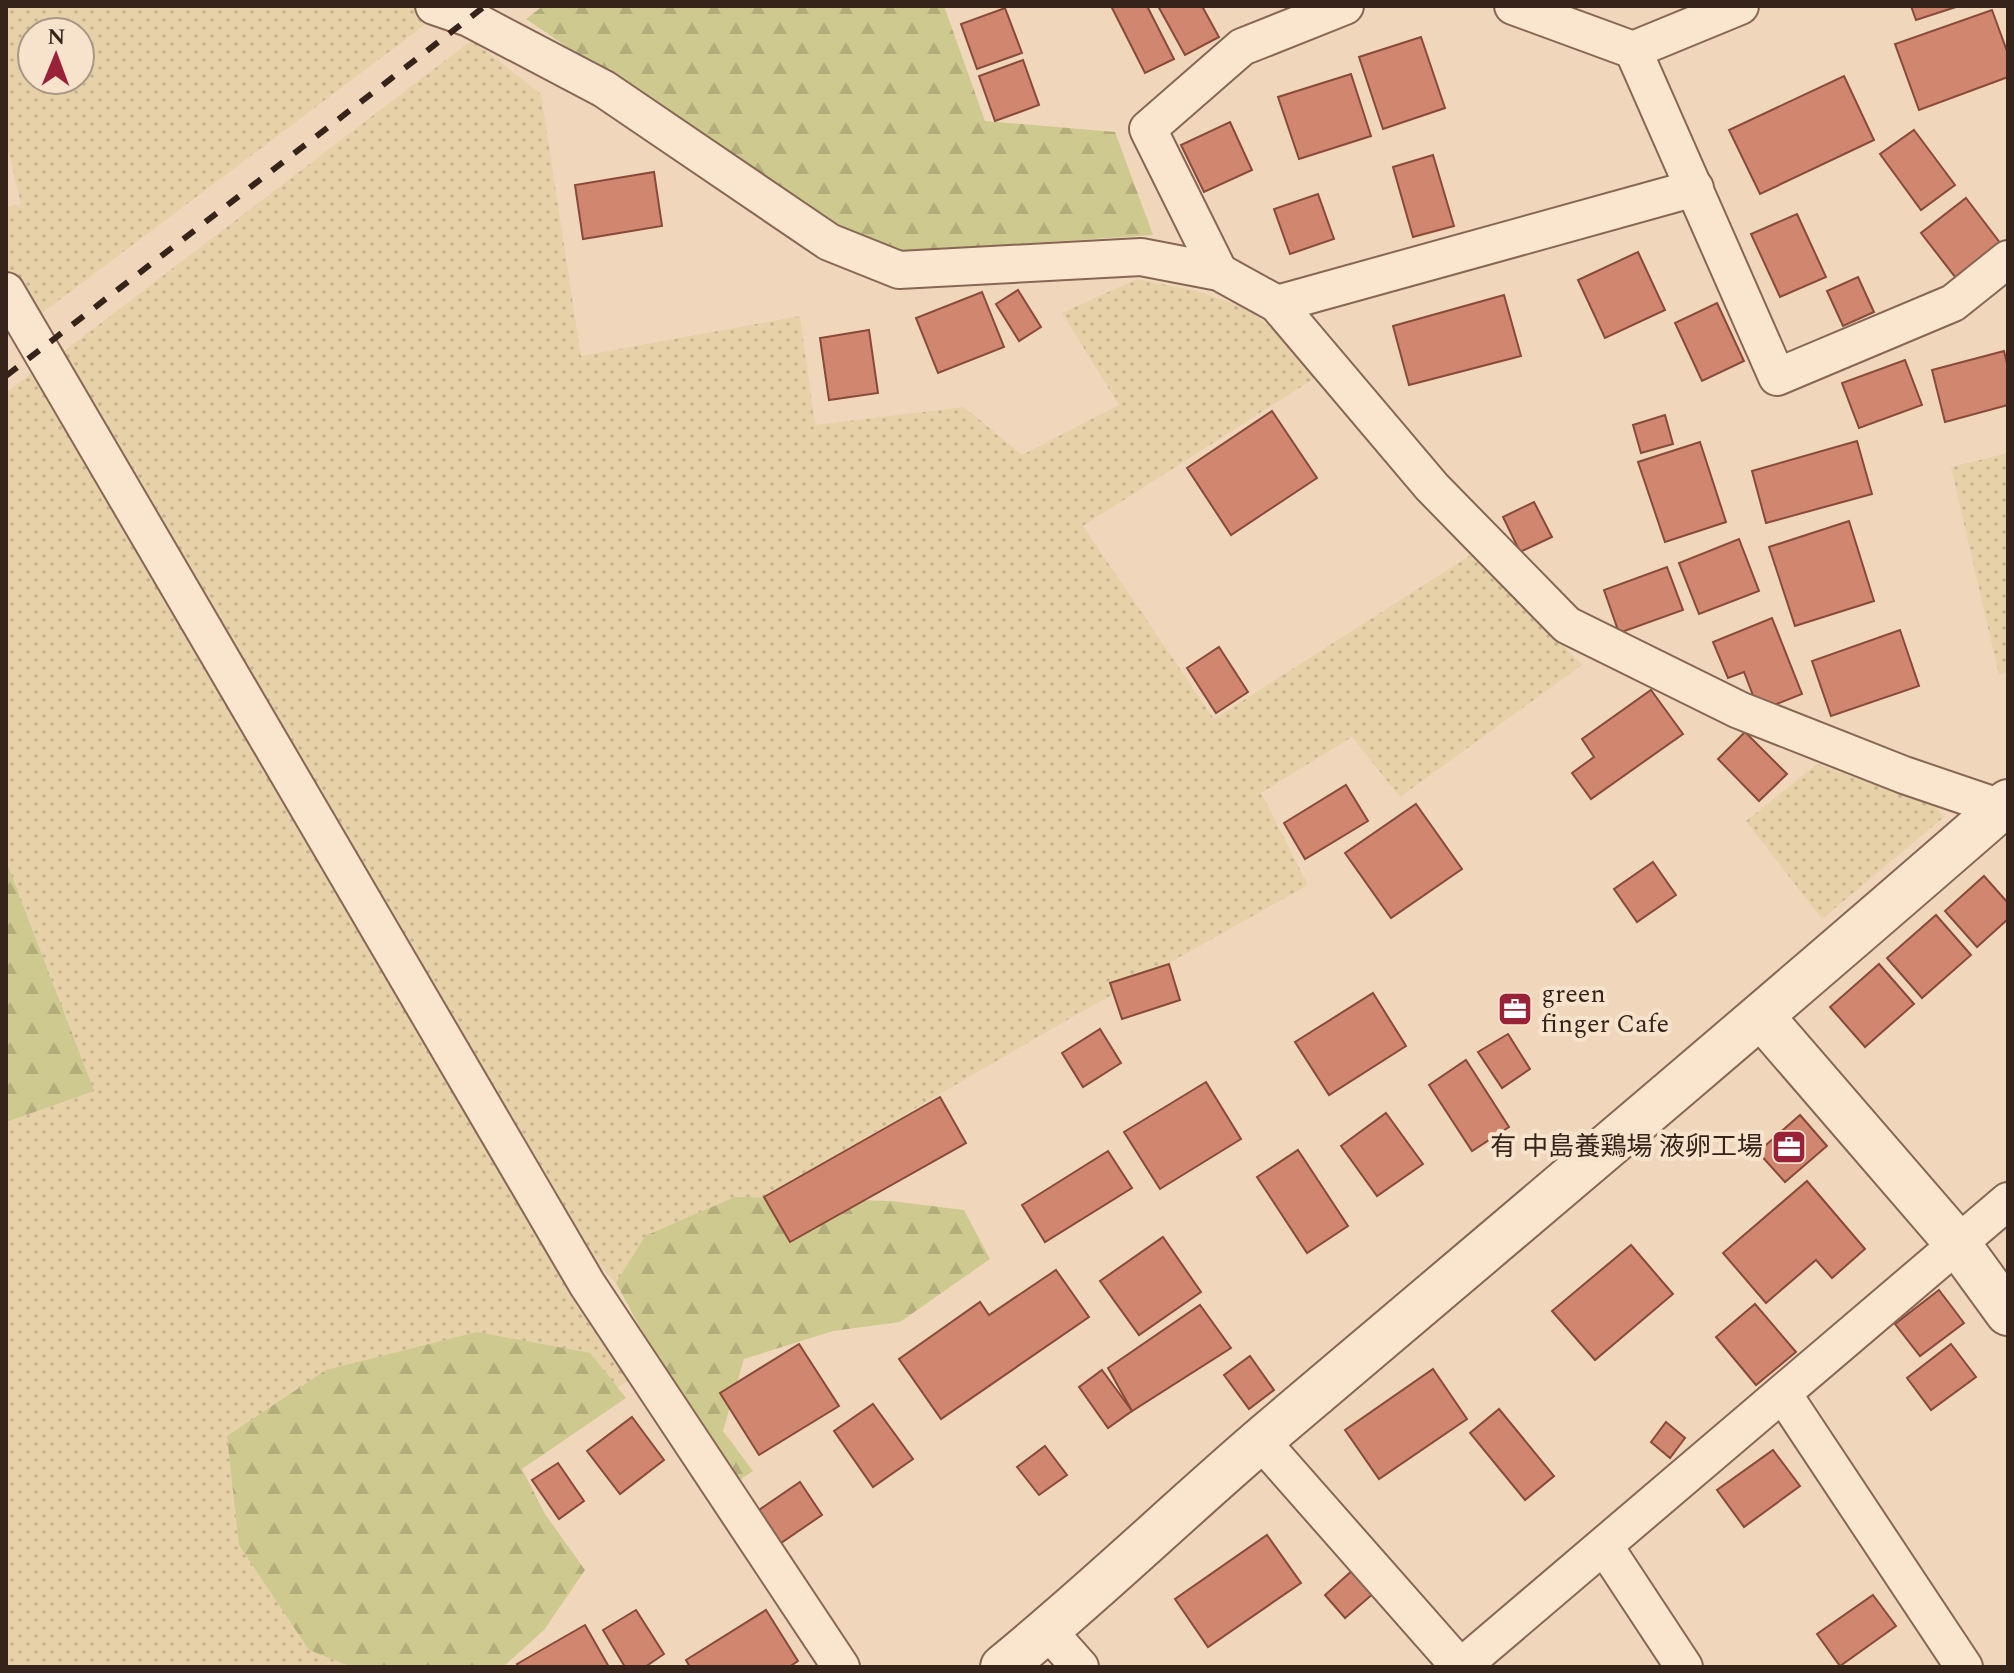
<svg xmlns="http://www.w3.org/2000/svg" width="2014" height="1673" font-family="Spectral,'Noto Sans JP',serif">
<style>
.farmland{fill:url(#farmland-dots);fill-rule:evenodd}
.forest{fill:url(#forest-firs)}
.building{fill:#d0866f;stroke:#884a39;stroke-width:2}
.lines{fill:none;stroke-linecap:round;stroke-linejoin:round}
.minor-casing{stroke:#876654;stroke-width:40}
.tertiary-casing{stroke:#876654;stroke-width:48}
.minor{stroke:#fae5cf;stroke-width:36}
.tertiary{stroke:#fae5cf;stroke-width:44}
.rail{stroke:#36231a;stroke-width:6;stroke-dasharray:14 14;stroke-linecap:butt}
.labels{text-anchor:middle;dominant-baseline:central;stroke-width:8;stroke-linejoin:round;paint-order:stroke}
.poi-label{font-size:26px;fill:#36231a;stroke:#f7e2cb;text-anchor:start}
</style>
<defs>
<pattern id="farmland-dots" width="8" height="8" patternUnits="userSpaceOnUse" patternTransform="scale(2)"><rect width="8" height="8" fill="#e6d1a8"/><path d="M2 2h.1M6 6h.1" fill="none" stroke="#c6b390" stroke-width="1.8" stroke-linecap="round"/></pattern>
<pattern id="forest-firs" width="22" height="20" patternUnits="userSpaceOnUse" patternTransform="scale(2)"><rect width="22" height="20" fill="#ceca8f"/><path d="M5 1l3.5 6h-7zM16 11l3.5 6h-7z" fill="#b2ad7b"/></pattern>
</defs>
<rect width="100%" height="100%" fill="#f0d7bb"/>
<g class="farmland">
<path d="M6 6H450L34 319 6 271V207L21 204 6 141ZM32 32H80V80H32Z"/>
<polygon points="472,40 541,94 581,356 800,316 815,425 964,407 1022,455 1119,405 1062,313 1137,279 1196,291 1246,308 1287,340 1318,376 1083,526 1214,719 1474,553 1582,665 1400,797 1352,737 1261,793 1308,885 1060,1024 616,1283 593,1259 55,358"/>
<polygon points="33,372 367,930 628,1381 387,1525 430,1667 6,1667 6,393"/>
<polygon points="2008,453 2008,672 1999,675 1951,467"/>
<polygon points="1817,764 1934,805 1944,817 1822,919 1746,821"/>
</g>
<g class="forest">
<polygon points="543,6 944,6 985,121 1115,132 1153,235 902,252 819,218 526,19"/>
<polygon points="6,861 94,1091 6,1122"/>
<polygon points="735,1197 891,1201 964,1210 990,1259 900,1322 833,1331 744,1359 723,1431 753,1471 734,1484 671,1385 616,1283 645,1236"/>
<polygon points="477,1332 590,1353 626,1398 522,1469 545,1514 585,1570 544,1630 503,1667 352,1667 309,1650 239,1545 227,1436 326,1370"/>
</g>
<g class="building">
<polygon points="1111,6 1147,6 1174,59 1145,73"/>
<polygon points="1158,6 1202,6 1219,37 1185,55"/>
<polygon points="1911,6 1959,6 1916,20"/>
<polygon points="1005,8 1022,53 977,69 961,24"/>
<polygon points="1992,10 2008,54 2008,77 1919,110 1895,44"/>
<polygon points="1421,37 1445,108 1383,129 1359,57"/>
<polygon points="1023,60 1039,105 995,121 979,76"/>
<polygon points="1351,74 1371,136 1299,159 1278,97"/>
<polygon points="1844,76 1874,140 1760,194 1729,130"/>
<polygon points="1230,122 1252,170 1204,192 1181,145"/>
<polygon points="1914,130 1955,185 1921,210 1880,154"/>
<polygon points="1433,155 1454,226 1413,237 1393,167"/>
<polygon points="654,172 662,226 583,239 575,185"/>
<polygon points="1318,194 1334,239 1290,254 1274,209"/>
<polygon points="1966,198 2004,248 1959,282 1921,233"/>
<polygon points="1797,214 1826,277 1780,297 1751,234"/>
<polygon points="1638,252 1665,310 1605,338 1578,280"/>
<polygon points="1858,277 1874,312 1843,326 1827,291"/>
<polygon points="1018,290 1041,327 1019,341 996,304"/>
<polygon points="982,292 1004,347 938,373 916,318"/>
<polygon points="1504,295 1521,356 1409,385 1393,326"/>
<polygon points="1717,303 1744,361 1702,381 1675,323"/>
<polygon points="869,330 878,393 829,400 820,338"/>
<polygon points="2004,351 2008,367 2008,405 1945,422 1932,370"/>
<polygon points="1905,360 1922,405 1859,428 1842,383"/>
<polygon points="1272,411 1317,478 1231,535 1187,468"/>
<polygon points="1665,415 1673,444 1641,453 1633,425"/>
<polygon points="1857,441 1872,494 1766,523 1752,471"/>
<polygon points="1700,442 1726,522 1665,542 1638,462"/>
<polygon points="1534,502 1552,537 1520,552 1503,517"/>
<polygon points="1849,521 1874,601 1795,626 1769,547"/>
<polygon points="1739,539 1759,591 1699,614 1679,563"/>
<polygon points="1667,567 1683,610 1619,633 1604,590"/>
<polygon points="1772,618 1802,694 1759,711 1744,672 1728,678 1713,642"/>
<polygon points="1900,630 1919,686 1831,716 1812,661"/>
<polygon points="1219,647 1248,692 1216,713 1187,668"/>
<polygon points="1651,690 1683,734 1591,799 1572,773 1594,757 1582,739"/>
<polygon points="1745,732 1787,774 1759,801 1718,759"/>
<polygon points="1346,785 1368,821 1305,859 1284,823"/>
<polygon points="1416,804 1462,869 1391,918 1345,853"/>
<polygon points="1653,862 1676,895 1637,922 1614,889"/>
<polygon points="1984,876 2008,903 2008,919 1977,947 1945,911"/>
<polygon points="1936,915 1971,955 1922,998 1887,958"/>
<polygon points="1169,964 1180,1000 1122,1019 1110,983"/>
<polygon points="1879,964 1914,1004 1865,1047 1830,1007"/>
<polygon points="1373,993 1406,1046 1329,1095 1295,1042"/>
<polygon points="1100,1029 1121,1063 1083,1087 1062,1053"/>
<polygon points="1508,1034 1530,1069 1502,1088 1478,1052"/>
<polygon points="1466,1060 1509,1127 1472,1151 1429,1085"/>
<polygon points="1206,1082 1241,1139 1160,1189 1124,1132"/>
<polygon points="940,1097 966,1143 790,1242 764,1197"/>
<polygon points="1386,1113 1423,1164 1377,1196 1341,1146"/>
<polygon points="1800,1115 1827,1146 1785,1182 1758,1152"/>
<polygon points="1298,1150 1348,1226 1307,1253 1257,1177"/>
<polygon points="1108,1151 1132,1188 1045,1242 1022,1205"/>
<polygon points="1807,1181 1865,1249 1832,1278 1816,1260 1766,1303 1723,1253"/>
<polygon points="1163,1237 1201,1292 1139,1335 1100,1281"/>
<polygon points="1631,1245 1673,1294 1595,1360 1552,1311"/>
<polygon points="1056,1270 1089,1317 941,1419 899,1359 980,1302 989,1315"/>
<polygon points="1939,1290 1964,1323 1920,1356 1895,1324"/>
<polygon points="1755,1304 1796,1352 1756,1385 1716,1337"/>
<polygon points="1200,1305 1231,1348 1132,1411 1108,1368"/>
<polygon points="799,1344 839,1406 759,1455 720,1393"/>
<polygon points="1951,1344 1976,1377 1931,1410 1907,1378"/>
<polygon points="1250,1356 1274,1390 1249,1409 1224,1375"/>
<polygon points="1433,1369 1467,1419 1379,1479 1345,1430"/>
<polygon points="1102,1370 1132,1411 1108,1428 1079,1387"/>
<polygon points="873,1404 913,1459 873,1487 834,1431"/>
<polygon points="1499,1409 1554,1476 1525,1500 1470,1433"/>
<polygon points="632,1417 664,1460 620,1494 587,1451"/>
<polygon points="1666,1422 1685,1438 1670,1458 1651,1442"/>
<polygon points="1045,1446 1067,1475 1039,1495 1017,1467"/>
<polygon points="1773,1450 1800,1486 1744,1527 1717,1490"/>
<polygon points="558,1463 584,1501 559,1519 532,1480"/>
<polygon points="800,1482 822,1515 778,1545 756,1512"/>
<polygon points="1267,1535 1301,1583 1208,1647 1175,1599"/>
<polygon points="1354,1569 1375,1592 1345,1618 1325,1595"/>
<polygon points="1873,1595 1896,1626 1840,1666 1817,1634"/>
<polygon points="636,1610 664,1654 645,1667 625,1667 603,1630"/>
<polygon points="766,1610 798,1661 789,1667 690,1667 686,1660"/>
<polygon points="585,1625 609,1667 519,1667 517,1664"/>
</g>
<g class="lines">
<g class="minor-casing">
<g id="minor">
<polyline points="434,6 469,18 604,89 829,242 899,270 1141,257 1219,272 1277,304 1432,487 1567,625 1739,710 1904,775 2001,808"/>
<polyline points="1513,6 1633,50 1740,6"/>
<polyline points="1633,50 1777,377 1953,303 2008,259"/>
<polyline points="1219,272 1148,129 1242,47 1345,6"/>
<polyline points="6,291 587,1284 841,1667"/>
<polyline points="1277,304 1695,188"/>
<polyline points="1783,1394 1964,1667"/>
<polyline points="1261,1441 1460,1667"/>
<polyline points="1605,1547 1684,1667"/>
<polyline points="1048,1631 1080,1667"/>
<polyline points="1461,1667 2008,1201"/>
</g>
</g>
<g class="tertiary-casing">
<g id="tertiary">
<polyline points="1761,1016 1957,1243 2008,1313"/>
<path d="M1003 1667C1094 1593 1179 1510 1268 1434 1516 1224 1764 1015 2008 802"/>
</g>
</g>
<use href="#minor" class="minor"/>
<use href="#tertiary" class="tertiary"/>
<polyline class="rail" points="6,376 485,6"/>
</g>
<defs>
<g id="office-square" transform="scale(1.8)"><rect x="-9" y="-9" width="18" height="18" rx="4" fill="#992238" stroke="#f7e2cb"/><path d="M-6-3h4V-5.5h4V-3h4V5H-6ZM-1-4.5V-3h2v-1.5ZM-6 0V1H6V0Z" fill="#fff"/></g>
</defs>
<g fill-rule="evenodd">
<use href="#office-square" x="1515" y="1009"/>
<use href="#office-square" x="1789" y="1147"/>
</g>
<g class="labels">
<g class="poi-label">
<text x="1541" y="994">green<tspan x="1541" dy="30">finger Cafe</tspan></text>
<text x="1763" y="1147" text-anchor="end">有 中島養鶏場 液卵工場</text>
</g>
</g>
<rect width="2014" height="1673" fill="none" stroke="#36231a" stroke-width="16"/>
<g transform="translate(56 56) rotate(1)"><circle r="38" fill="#f7e2cb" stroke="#aa9684" stroke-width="2"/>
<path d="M0-6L14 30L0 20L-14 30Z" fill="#992238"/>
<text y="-12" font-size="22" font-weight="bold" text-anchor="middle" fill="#36231a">N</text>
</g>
</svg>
